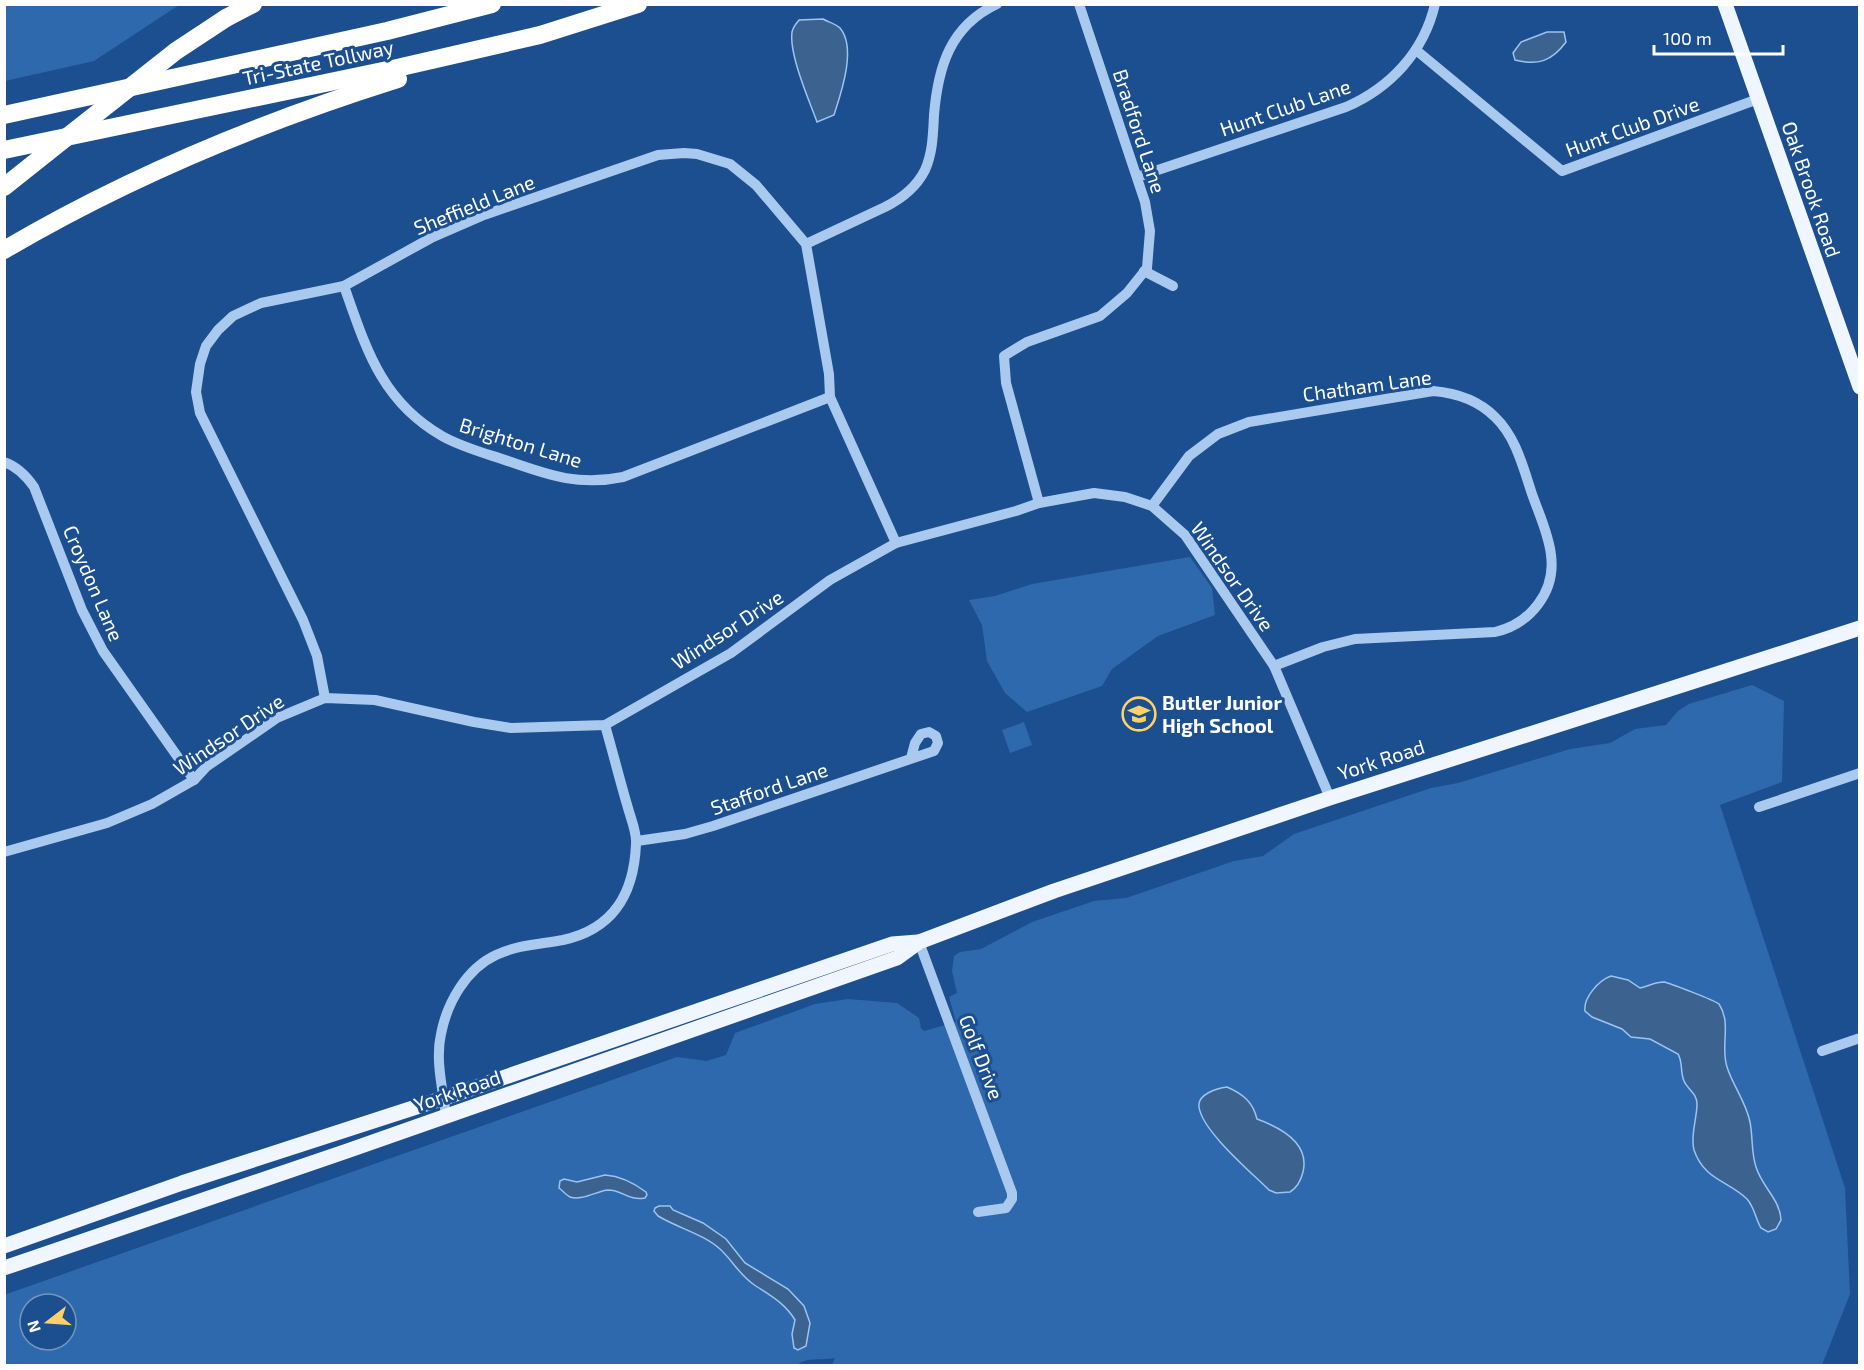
<svg xmlns="http://www.w3.org/2000/svg" width="1864" height="1370" font-family="'Exo 2',sans-serif">
<style>
.green{fill:#2e69ad;fill-rule:evenodd}
.water{fill:#3c6290;stroke:#9cc4f0;stroke-width:1.5}
.lines{fill:none;stroke-linecap:round;stroke-linejoin:round}
.minor{stroke:#a9c9ee;stroke-width:10}
.major{stroke:#f0f6ff;stroke-width:15}
.highway{stroke:#fff;stroke-width:18}
.highway-bridge{stroke:#fff;stroke-width:18}
.labels{text-anchor:middle;dominant-baseline:central;stroke-width:6;stroke-linejoin:round;paint-order:stroke}
.street-label{font-size:20px;fill:#fff;stroke:#1b4f8f}
.poi-label{font-size:20px;font-weight:bold;fill:#fff;stroke:#1b4f8f;text-anchor:start}
</style>
<rect width="100%" height="100%" fill="#1b4f8f"/>
<g class="green">
<polygon points="4,5 5,4 179,5 94,61 5,81"/>
<polygon points="1190,557 1212,588 1215,615 1158,636 1112,669 1102,686 1027,712 1005,693 987,661 982,625 969,600 995,596 1032,584"/>
<path d="M1752 685 1784 701 1782 782 1720 805 1845 1188 1850 1294 1822 1365H832L835 1358C821 1361 806 1356 796 1366H7L4 1359V1295L677 1057 707 1061 726 1055 735 1033 815 1004 848 999 897 1003 919 1018 921 1028 924 1031 956 1022 949 997 957 993 952 971 954 956 960 952 981 949 1032 922 1094 901 1126 898 1234 861 1263 856 1294 834 1431 788 1458 783 1570 749 1610 743 1635 729 1666 725 1678 711 1689 704ZM30 1304H66V1340H30Z"/>
<polygon points="1024,722 1032,745 1010,753 1002,730"/>
</g>
<g class="water">
<path d="M823 19C828 22 836 24 840 28 857 48 841 93 834 115L817 122C809 100 789 55 792 32 793 27 796 24 799 20Z"/>
<path d="M1547 32H1564L1566 42C1552 61 1538 66 1515 60L1513 53 1521 42Z"/>
<path d="M1611 976 1628 980 1640 988C1649 986 1655 982 1664 982 1669 983 1714 1000 1719 1004 1732 1024 1720 1045 1727 1067 1733 1086 1746 1102 1750 1122 1753 1137 1751 1152 1756 1167 1762 1187 1780 1199 1781 1220L1776 1229 1768 1232 1761 1228C1755 1218 1755 1208 1747 1199 1729 1181 1704 1180 1694 1150 1690 1136 1697 1119 1697 1104 1697 1093 1688 1090 1684 1081 1680 1072 1683 1062 1678 1054L1650 1039 1631 1037 1622 1029 1592 1017 1585 1011C1583 998 1599 980 1611 976Z"/>
<path d="M1227 1087C1243 1094 1253 1102 1257 1119 1279 1127 1310 1143 1303 1172 1301 1180 1298 1187 1290 1192L1276 1193 1269 1190C1252 1173 1202 1131 1199 1107 1197 1094 1218 1088 1227 1087Z"/>
<path d="M605 1175C619 1176 634 1183 646 1192L647 1195 645 1198C628 1201 623 1190 608 1190 597 1191 582 1201 570 1197 566 1195 562 1190 559 1188L560 1181 564 1179 577 1182Z"/>
<path d="M659 1206H670L673 1210 703 1223 726 1239 745 1263 788 1289 804 1306 810 1323 806 1346 798 1350 794 1348 792 1334 795 1320C784 1302 769 1295 753 1284 739 1274 732 1260 720 1249 703 1234 678 1228 658 1216L654 1211 655 1208Z"/>
</g>
<g class="lines">
<g class="minor">
<polyline points="1416,50 1562,171 1758,99"/>
<path d="M1137 177 1346 107C1390 88 1424 52 1435 4"/>
<path d="M806 244 885 207C901 199 917 186 925 170 933 152 933 133 934 115 938 67 950 26 997 4"/>
<polyline points="1144,271 1173,286"/>
<path d="M344 286C366 348 381 401 442 436 463 448 488 454 511 462 551 476 580 486 623 477L830 397"/>
<path d="M4 462C16 466 27 477 34 487L82 610 103 651 194 780"/>
<polyline points="1039,503 1006,383 1004,356 1027,342 1100,316 1127,293 1147,268 1150,231 1145,202 1079,4"/>
<path d="M1152 506 1189 456 1218 434 1249 422 1433 391C1457 393 1478 400 1495 417 1516 437 1523 467 1532 494 1539 514 1549 535 1551 555 1556 592 1530 624 1495 632L1355 639 1323 647 1274 666"/>
<polyline points="325,698 317,656 303,620 200,413 196,392 200,364 206,346 218,330 233,316 261,303 344,286 431,238 484,215 658,155 684,153 697,154 730,164 756,185 806,244 829,374 830,397 896,543"/>
<polyline points="1759,807 1860,773"/>
<polyline points="637,841 685,834 713,826 934,751 938,743 936,736 929,732 921,734 915,743 911,758"/>
<polyline points="4,852 107,823 152,804 194,780 206,767 277,718 325,698 375,700 474,722 511,728 605,725 731,653 830,580 896,543 1016,511 1039,503 1094,493 1125,497 1152,506 1185,535 1274,666 1330,798"/>
<polyline points="919,942 1012,1193 1012,1199 1006,1208 978,1212"/>
<polyline points="1822,1051 1860,1038"/>
<path d="M446 1116C443 1090 435 1060 441 1034 447 1003 466 969 496 955 517 945 541 944 563 940 614 929 634 893 636 844 637 833 631 819 628 808 620 781 613 753 605 725"/>
</g>
<g class="major">
<polyline points="1725,4 1860,387"/>
<polyline points="4,1246 182,1183 444,1098 892,944 918,942"/>
<polyline points="4,1268 347,1151 897,958 919,942 1054,891 1330,798 1860,628"/>
</g>
<g class="highway">
<polyline points="226,18 253,4"/>
<polyline points="4,115 387,31 492,4"/>
<polyline points="4,150 397,68 540,35 638,4"/>
<polyline points="4,187 48,152"/>
<path d="M4 250C128 177 261 122 398 79"/>
</g>
<polyline class="highway-bridge" points="48,152 176,51 226,18"/>
</g>
<defs>
<g id="school-ring" transform="scale(1.725)"><circle r="9.5" fill="#1b4f8f" stroke="#ffd166" stroke-width="1.5"/><path d="M0-5L7-2L0 1L-7-2ZM-4 1L0 2.5L4 1V4Q0 6-4 4Z" fill="#ffd166"/></g>
</defs>
<g fill-rule="evenodd">
<use href="#school-ring" x="1139" y="714"/>
</g>
<g class="labels">
<g class="street-label">
<text transform="translate(318 62) rotate(-12)">Tri-State Tollway</text>
<text transform="translate(1285 107) rotate(-19)">Hunt Club Lane</text>
<text transform="translate(1632 126) rotate(-20)">Hunt Club Drive</text>
<text transform="translate(1140 131) rotate(72)">Bradford Lane</text>
<text transform="translate(1812 189) rotate(71)">Oak Brook Road</text>
<text transform="translate(474 204) rotate(-22)">Sheffield Lane</text>
<text transform="translate(1367 385) rotate(-8)">Chatham Lane</text>
<text transform="translate(521 442) rotate(17)">Brighton Lane</text>
<text transform="translate(1233 576) rotate(55)">Windsor Drive</text>
<text transform="translate(94 583) rotate(67)">Croydon Lane</text>
<text transform="translate(727 629) rotate(-33)">Windsor Drive</text>
<text transform="translate(228 734) rotate(-34)">Windsor Drive</text>
<text transform="translate(1381 759) rotate(-18)">York Road</text>
<text transform="translate(769 788) rotate(-19)">Stafford Lane</text>
<text transform="translate(982 1057) rotate(69)">Golf Drive</text>
<text transform="translate(457 1090) rotate(-19)">York Road</text>
</g>
<g class="poi-label">
<text x="1162" y="702">Butler Junior<tspan x="1162" dy="23">High School</tspan></text>
</g>
</g>
<rect width="1864" height="1370" fill="none" stroke="#ffffff" stroke-width="12"/>
<g transform="translate(48 1322) rotate(253)"><circle r="28" fill="#1b4f8f" stroke="#7695bc" stroke-width="1.5"/>
<path d="M0-4.5L10 22L0 15L-10 22Z" fill="#ffd166"/>
<text y="-9" font-size="16" font-weight="bold" text-anchor="middle" fill="#ffffff">N</text>
</g>
<path d="M1654 45v9h129v-9" fill="none" stroke="#ffffff" stroke-width="3"/>
<text x="1663" y="45" font-size="18" fill="#ffffff" stroke="#1b4f8f" stroke-width="4.5" paint-order="stroke">100 m</text>
</svg>
